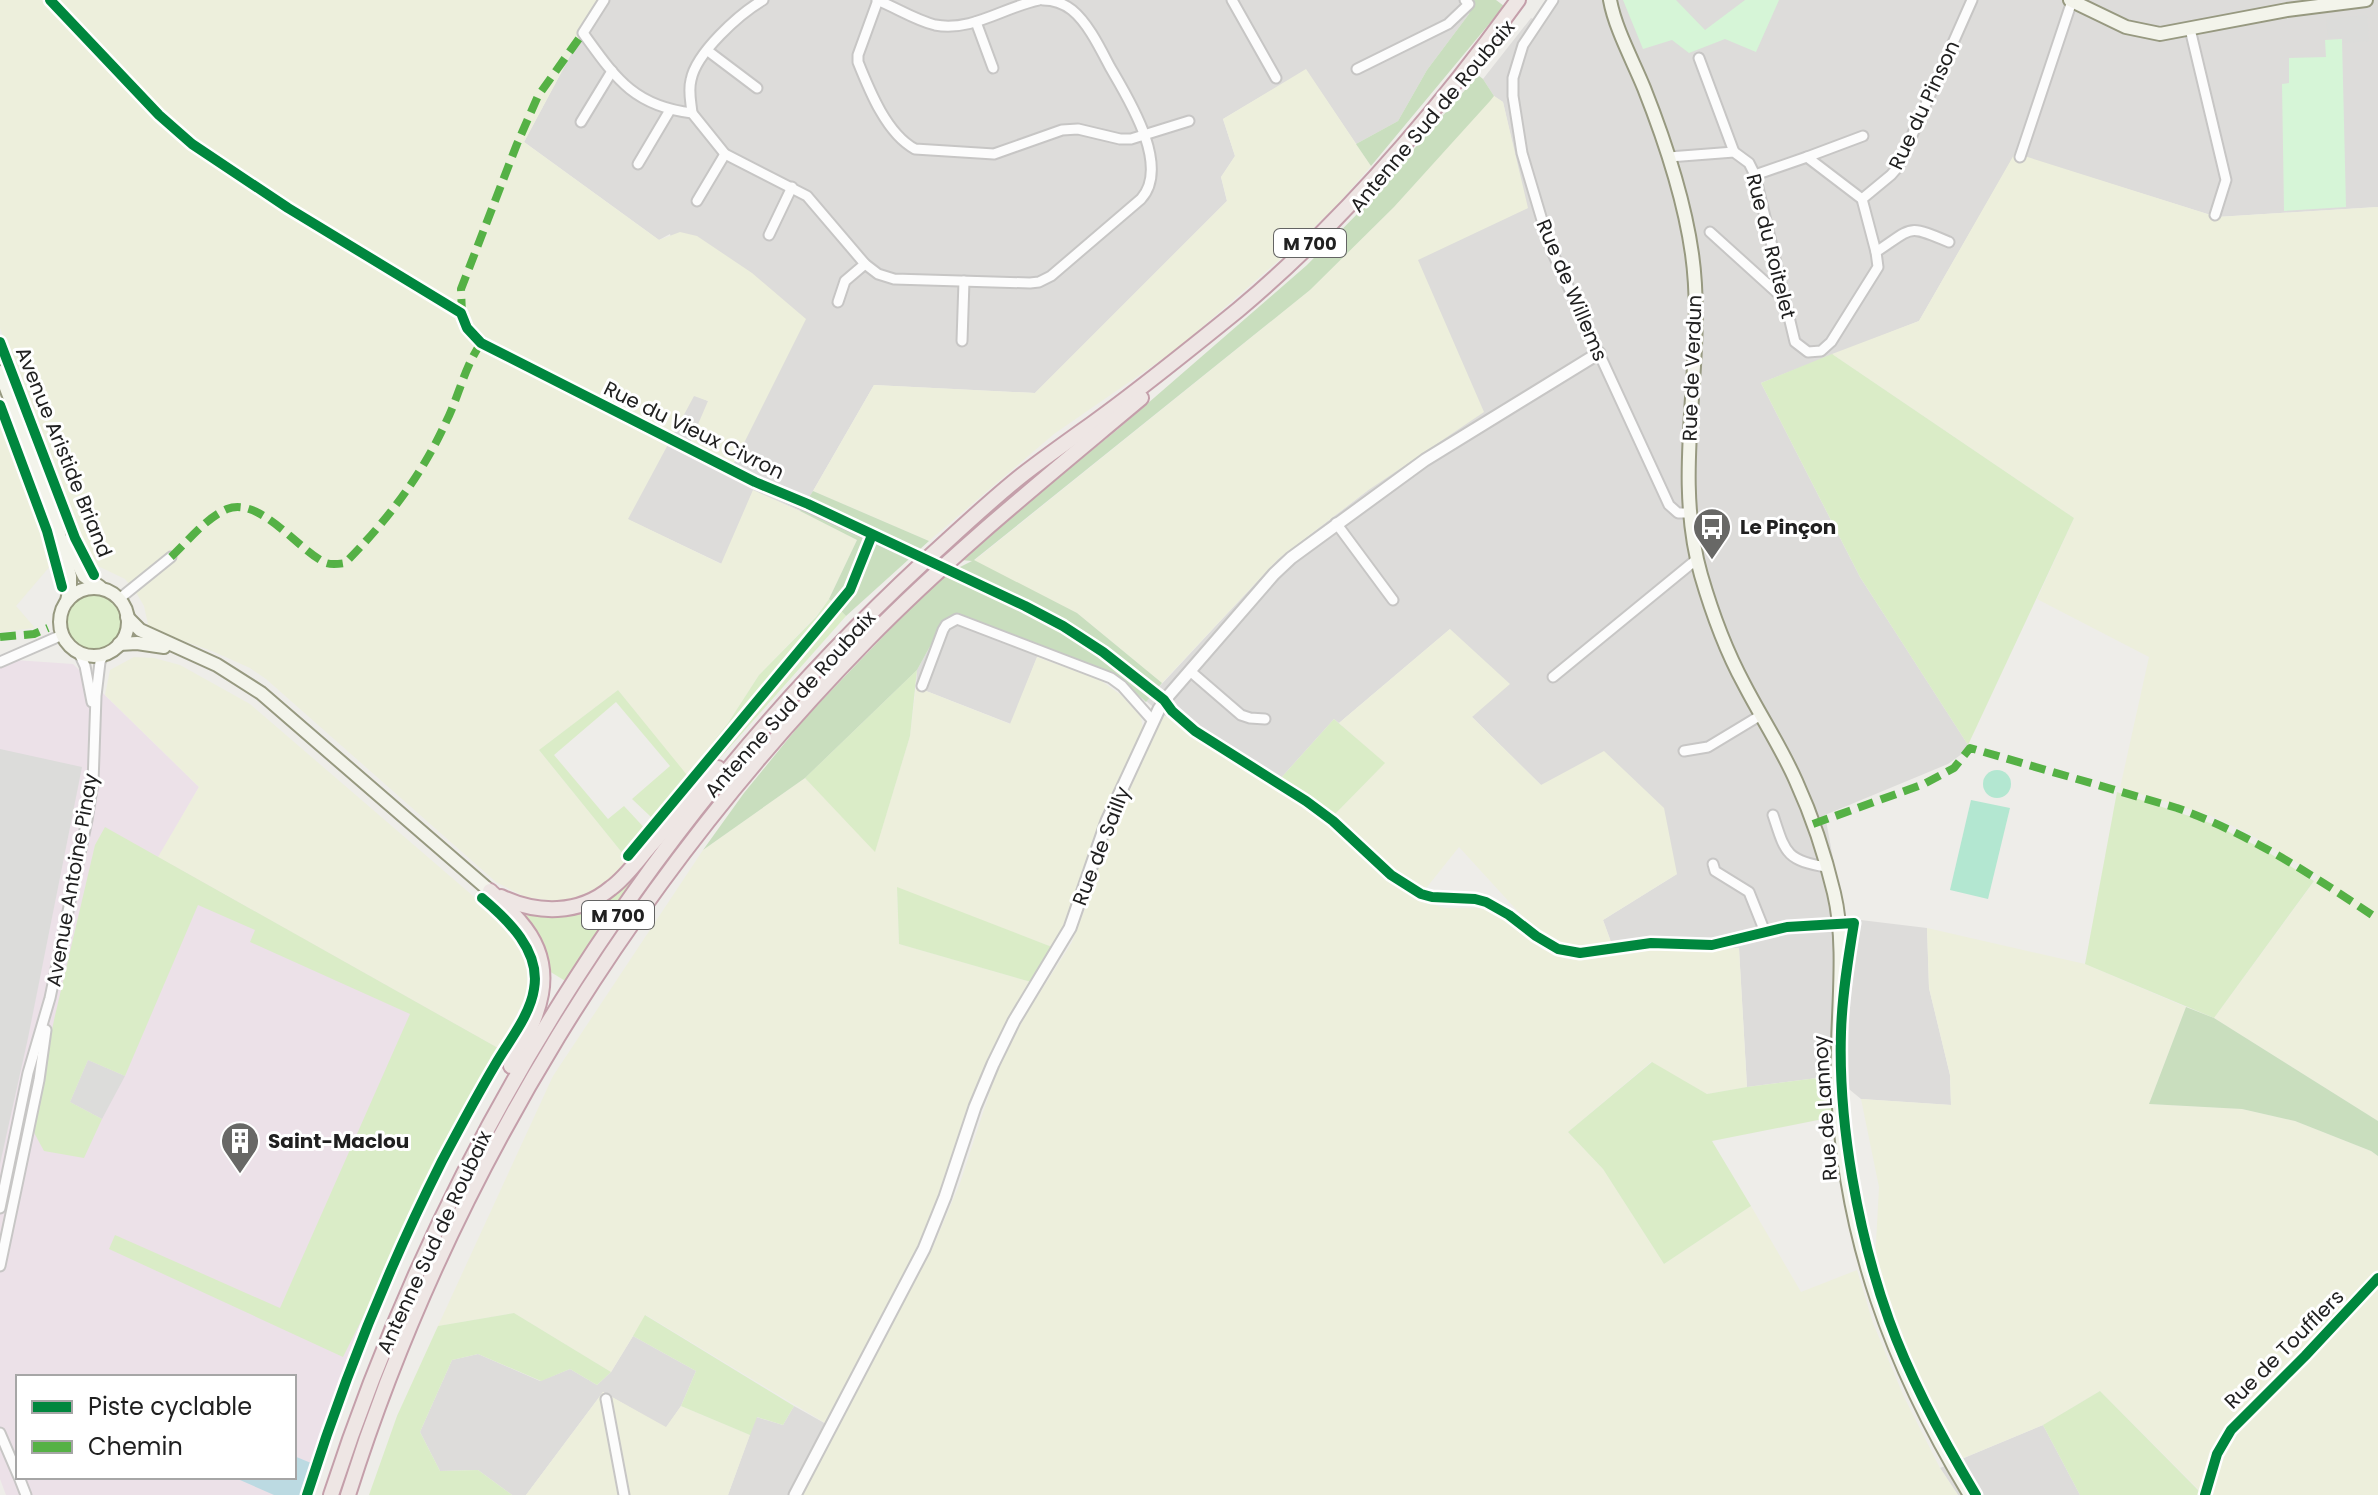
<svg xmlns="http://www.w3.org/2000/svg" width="2378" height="1495" font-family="Poppins,sans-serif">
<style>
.residential{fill:#dddcda}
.industrial{fill:#ece1e8;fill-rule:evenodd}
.religious{fill:#dcdcda}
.farmland{fill:#edefdc}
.grass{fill:#daecc7}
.forest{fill:#c9debe}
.park{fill:#d6f5d7}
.pitch{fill:#b3e7d1}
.water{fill:#bcdae2}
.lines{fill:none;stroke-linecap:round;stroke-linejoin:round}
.minor-casing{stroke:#c7c6c5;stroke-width:13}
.tertiary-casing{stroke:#c7c6c5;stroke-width:15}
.secondary-casing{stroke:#979980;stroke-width:16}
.trunk-casing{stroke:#c49faa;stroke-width:18}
.minor{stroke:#fcfcfc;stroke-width:9}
.tertiary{stroke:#fcfcfc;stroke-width:11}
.secondary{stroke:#f3f4eb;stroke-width:12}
.trunk{stroke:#eee6e4;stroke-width:14}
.minor-bridge-casing{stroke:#c7c6c5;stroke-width:13;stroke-linecap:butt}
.minor-bridge{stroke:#fcfcfc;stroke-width:9}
.quiet{stroke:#55b145;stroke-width:8;stroke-dasharray:16 8;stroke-linecap:butt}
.cycleway-casing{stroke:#fff;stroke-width:15}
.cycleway{stroke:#00873e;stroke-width:10}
.labels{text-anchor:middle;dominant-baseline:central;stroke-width:6;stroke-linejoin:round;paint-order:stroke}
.shield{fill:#fff;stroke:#636363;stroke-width:2}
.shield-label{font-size:18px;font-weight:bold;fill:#202020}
.street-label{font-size:20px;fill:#202020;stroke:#fff}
.poi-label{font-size:20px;font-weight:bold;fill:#202020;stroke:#fff;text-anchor:start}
</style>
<rect width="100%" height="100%" fill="#eeede9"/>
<g class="residential">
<polygon points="600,0 1473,0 1469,14 1427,70 1398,121 1356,144 1306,70 1223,119 1235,156 1221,177 1227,201 1035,393 874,385 813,491 800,511 753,491 722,564 627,519 694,395 708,401 733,465 670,234 659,240 524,142"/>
<polygon points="1560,0 2378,0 2378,207 2217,217 2015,154 1919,321 1761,383 1860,577 1970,748 1948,764 1825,815 1844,918 1927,928 1929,988 1950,1075 1951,1105 1861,1099 1833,1076 1747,1087 1739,949 1690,950 1652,939 1611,942 1603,920 1677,874 1541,785 1472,717 1450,629 1339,723 1334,719 1280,779 1162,714 1146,701 1278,559 1367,491 1418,259 1527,208 1503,102 1494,96 1483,79 1531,18 1542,22"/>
<polygon points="957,615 1041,647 1011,724 916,687 917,670 944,621"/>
<polygon points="633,1336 696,1371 681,1406 666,1428 603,1392 526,1495 512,1495 478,1470 440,1471 420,1432 452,1360 478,1354 540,1381 570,1369 597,1385 611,1372"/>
<polygon points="794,1406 835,1429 801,1495 728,1495 756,1417 783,1425"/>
<polygon points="2043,1425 2080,1495 1958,1495 1940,1468"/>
</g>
<path class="industrial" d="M0 659 73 664 199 787 159 857 498 1048 393 1248 303 1495H6L0 1479ZM18 1377H294V1477H18Z"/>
<g class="religious">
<polygon points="2367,15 2369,41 2343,43 2343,37 2328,38 2326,19"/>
<polygon points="0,749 82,767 28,1038 0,1164"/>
<polygon points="88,1060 125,1076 102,1119 70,1102"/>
</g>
<g class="farmland">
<polygon points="0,0 600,0 524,142 659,240 680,232 697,236 752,273 806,319 733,465 690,443 708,401 694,396 628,519 721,564 753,490 800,511 857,540 829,599 816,616 759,675 728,723 687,776 618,690 539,750 628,860 600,889 585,897 555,901 525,897 496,882 266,679 250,668 212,651 149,629 144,606 137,594 125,579 98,566 75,528 0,328"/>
<polygon points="1306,69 1371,166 1337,205 1286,254 1177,349 1054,434 929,541 813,491 874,385 1035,393 1227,201 1221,177 1235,156 1223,119"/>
<polygon points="1494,96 1503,102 1528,208 1418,260 1484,412 1367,491 1278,559 1162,683 1077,613 974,561 1310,290 1394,207"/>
<polygon points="2015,153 2217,217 2378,207 2378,1121 2214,1018 2318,876 2248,833 2209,815 2120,788 2149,657 2037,599 2074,518 1832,354 1919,321"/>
<polygon points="0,418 24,482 51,565 16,606 35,628 0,632"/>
<polygon points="1450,629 1510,684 1472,717 1541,785 1604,751 1664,808 1677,874 1603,920 1611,942 1590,946 1571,946 1546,935 1523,917 1459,847 1423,892 1391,870 1369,851 1334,815 1384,763 1339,723"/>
<polygon points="134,657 154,658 180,665 250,704 494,914 518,941 528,963 529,984 523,1003 498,1048 158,857 199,787 105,695 110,670"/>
<polygon points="1037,657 1100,680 1121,695 1141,717 1143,730 1099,828 1069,917 1052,947 897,888 899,944 1031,982 999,1039 974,1093 935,1208 917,1251 825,1423 646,1315 611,1372 514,1313 438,1326 553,1076 703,850 805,778 875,851 910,736 916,687 1010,724"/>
<polygon points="1162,714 1302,802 1333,827 1383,874 1420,900 1444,908 1481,908 1499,915 1543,949 1566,959 1580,960 1644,949 1739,948 1747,1087 1707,1094 1651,1062 1568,1132 1603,1169 1664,1264 1751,1206 1801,1292 1857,1270 1873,1323 1904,1397 1940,1468 1958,1495 801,1495 933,1247 960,1183 996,1073 1025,1016 1072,942 1085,908 1111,823"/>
<polygon points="1927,928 2085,964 2186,1007 2149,1104 2242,1109 2295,1121 2371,1151 2378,1156 2378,1495 2204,1495 2100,1391 2043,1425 1961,1459 1924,1389 1894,1317 1875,1262 1879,1187 1861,1099 1951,1105 1950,1075 1929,988"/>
<polygon points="603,1392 666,1427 681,1406 750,1435 728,1495 526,1495"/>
</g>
<g class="grass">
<polygon points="1832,354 2074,518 1968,745 1860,577 1761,383"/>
<circle cx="94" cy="622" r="28"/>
<polygon points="829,599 846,616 658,828 650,816 632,799 670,766 616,702 554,755 608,819 624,806 651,835 628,860 539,750 618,690 687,775 728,723 759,675 816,617"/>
<polygon points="917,670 910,736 875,852 805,778"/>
<polygon points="1334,719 1385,763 1334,815 1280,779"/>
<polygon points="2117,792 2213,824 2263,849 2314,881 2214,1018 2085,964"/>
<polygon points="105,827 498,1048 343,1357 109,1249 115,1235 280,1308 410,1014 250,942 255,930 198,905 125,1076 88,1060 70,1102 102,1119 84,1158 44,1151 32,1129 54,1020 95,845"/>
<polygon points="636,871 640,873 567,982 549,971 541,942 520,914 523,910 546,915"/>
<polygon points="897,887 1052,947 1031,982 899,944"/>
<polygon points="1652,1062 1707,1094 1747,1087 1833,1076 1833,1117 1712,1141 1751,1206 1664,1264 1603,1169 1568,1132"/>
<polygon points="514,1313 611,1372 597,1385 570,1369 541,1381 478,1354 452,1360 420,1432 440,1471 478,1470 512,1495 369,1495 397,1416 438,1326"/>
<polygon points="645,1315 794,1406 783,1425 757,1417 750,1435 681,1406 696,1371 633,1336"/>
<polygon points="2100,1391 2200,1492 2199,1495 2080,1495 2043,1425"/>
</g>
<g class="forest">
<polygon points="1473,0 1496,0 1504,6 1371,166 1356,144 1398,121 1427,70 1469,14"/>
<polygon points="1478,75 1483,79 1494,96 1490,101 1394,207 1310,290 974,560 1077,613 1162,683 1146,702 1119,677 957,615 944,621 917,670 805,778 703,850 744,793 806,717 940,577 972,561 961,560 989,533 1117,430 1307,265 1364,207"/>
<polygon points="813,491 929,541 846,616 829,599 857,540 800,511"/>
<polygon points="2186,1007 2214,1018 2378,1121 2378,1156 2371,1151 2295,1121 2242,1109 2149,1104"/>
</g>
<g class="park">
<polygon points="1623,0 1676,0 1705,30 1745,0 1779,0 1756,52 1725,39 1689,53 1672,40 1643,49"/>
<polygon points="2342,39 2346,207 2284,211 2282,84 2289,83 2289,58 2326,57 2325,40"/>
</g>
<g class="pitch">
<circle cx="1997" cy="784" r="14"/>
<polygon points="1971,800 2010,808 1988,899 1950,890"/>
</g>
<polygon class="water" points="294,1456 311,1463 301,1495 274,1495 240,1480 242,1477 294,1477"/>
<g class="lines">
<g class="minor-casing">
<g id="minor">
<path d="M604 0 583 33C615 77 633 106 692 113L725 154 807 196 865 264 878 274 894 279 1030 283 1039 282 1051 276 1141 199C1171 166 1128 98 1110 67 1100 48 1088 23 1072 10 1063 3 1053 0 1043 0"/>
<path d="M877 0C897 8 915 20 935 25 972 32 1004 7 1039 0"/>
<path d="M878 0 858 55V62C870 92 887 134 915 149L994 154 1062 130 1078 129 1120 139H1131L1189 121"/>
<polyline points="1232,0 1276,78"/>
<polyline points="1553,0 1523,45 1513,78 1513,96 1522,153 1550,247 1669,505 1678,513 1691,513"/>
<polyline points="976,22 993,68"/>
<polyline points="2190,29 2226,180 2215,215"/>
<polyline points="708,51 757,88"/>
<polyline points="1699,58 1734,152"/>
<polyline points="1357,69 1448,24 1469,4 1465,0"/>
<path d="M692 113C691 102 688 91 691 80 696 53 739 14 763 0"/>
<polyline points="581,122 612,71"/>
<polyline points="1669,157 1734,152 1749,163 1755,175 1795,342 1808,352 1821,351 1831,342 1878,267 1876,252 1862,199 1891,175 1898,167 1972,0"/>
<polyline points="2020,157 2072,1"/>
<polyline points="638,164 670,110"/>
<polyline points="1755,175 1807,157"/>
<polyline points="1862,199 1807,157 1863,136"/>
<polyline points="697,201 725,154"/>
<polyline points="1710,232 1784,299"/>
<polyline points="769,235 792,187"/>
<path d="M1876 252C1914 227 1906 224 1949 242"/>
<polyline points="838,302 845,281 865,264"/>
<polyline points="962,341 964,281"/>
<polyline points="481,343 755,482 893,545"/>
<polyline points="1336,523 1393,600"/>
<polyline points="975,582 1063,626 1103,652 1164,700"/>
<polyline points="119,599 171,557"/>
<polyline points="79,653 85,666 92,702"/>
<polyline points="0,662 62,635"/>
<polyline points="1190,671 1241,715 1250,718 1265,719"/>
<polyline points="1553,677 1697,559"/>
<polyline points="922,686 943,630 946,625 957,619 1111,678 1122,686 1153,721"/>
<polyline points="1684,751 1708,747 1761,715"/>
<path d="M1773 815C1785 851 1785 861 1827 867"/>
<polyline points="1713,864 1715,871 1749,892 1765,932"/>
<polyline points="0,1208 28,1073 50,998 87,820 93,783 96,696 100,662 104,654"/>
<polyline points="0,1266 39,1080 46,1030"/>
<polyline points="606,1399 624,1495"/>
<polyline points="0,1433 18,1475"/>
<polyline points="19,1477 26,1495"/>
<polyline points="2205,1495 2217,1454 2231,1430 2305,1356 2378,1278"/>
</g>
</g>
<g class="tertiary-casing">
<polyline id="tertiary" points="795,1495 924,1249 945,1197 975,1107 993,1064 1014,1021 1070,928 1107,821 1159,709 1169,695 1274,574 1291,558 1425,460 1599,353"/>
</g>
<g class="secondary-casing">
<g id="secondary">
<path d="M1610 0C1615 28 1633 61 1644 88 1665 141 1684 197 1692 254 1707 360 1671 470 1701 575 1712 613 1725 649 1744 684 1761 717 1781 747 1796 781 1812 816 1825 855 1834 893 1848 951 1835 1027 1838 1089 1844 1238 1893 1368 1970 1495"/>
<polyline points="2070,0 2126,27 2160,34 2287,10 2366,0"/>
<polyline points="0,372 55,518 70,576 70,587 67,601"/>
<polyline points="67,542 84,576 100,587"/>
<circle cx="94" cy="622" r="34"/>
<polyline points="127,617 140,630 217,665 261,693 490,891"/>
<polyline points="119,644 137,643 164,647"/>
</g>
</g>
<g class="trunk-casing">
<g id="trunk">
<path d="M490 891C500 901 511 911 520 922 562 970 537 1018 511 1066"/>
<path d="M501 897C537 914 579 915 611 888 626 877 637 861 649 847 672 821 694 793 718 768"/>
<path d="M331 1495C450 1130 662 797 948 540 972 518 996 496 1021 476 1044 458 1068 441 1092 424 1142 388 1190 349 1238 310 1344 221 1437 112 1518 0"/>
<path d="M348 1495C449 1175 633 879 867 640 952 553 1048 476 1141 398"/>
</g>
</g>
<use href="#minor" class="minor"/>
<use href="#tertiary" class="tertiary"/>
<use href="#secondary" class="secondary"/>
<use href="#trunk" class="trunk"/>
<g class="minor-bridge-casing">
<polyline id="minor-bridge" points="893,545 975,582"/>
</g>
<use href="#minor-bridge" class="minor-bridge"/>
<g class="quiet">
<polyline points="462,315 461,289 517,144 538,96 583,33"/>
<path d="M171 557C188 541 206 518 227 509 260 496 299 551 326 563 332 565 339 564 345 563 386 522 422 475 446 422 459 396 464 368 481 343L477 339"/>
<polyline points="0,637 34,634 48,628"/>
<path d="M1813 824 1924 784 1954 768 1970 748 2177 808C2250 834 2314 876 2378 919"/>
</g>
<g class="cycleway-casing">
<g id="cycleway">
<path d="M50 0 159 115 192 144 288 208 461 313 467 328 481 343 755 482 808 504 1025 606 1063 626 1103 652 1164 700 1172 711 1195 731 1306 801 1333 821 1391 875 1421 894 1432 897 1475 899 1486 902 1509 915 1536 936 1558 949 1580 953 1651 943 1712 945 1787 927 1854 923C1848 959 1842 996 1841 1032 1838 1123 1858 1234 1889 1320 1911 1381 1943 1440 1976 1495"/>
<polyline points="0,342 75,538 94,575"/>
<polyline points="0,405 47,531 62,587"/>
<polyline points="628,856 850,590 872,535"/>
<path d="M307 1495C343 1381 388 1268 442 1161 459 1129 476 1097 495 1065 508 1042 530 1016 534 989 541 951 508 920 482 898"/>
<polyline points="2205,1495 2217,1454 2231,1430 2305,1356 2378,1278"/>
</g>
</g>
<use href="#cycleway" class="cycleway"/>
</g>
<defs>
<g id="bus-pin" transform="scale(2)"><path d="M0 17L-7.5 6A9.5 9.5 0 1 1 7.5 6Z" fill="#686866" stroke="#fff"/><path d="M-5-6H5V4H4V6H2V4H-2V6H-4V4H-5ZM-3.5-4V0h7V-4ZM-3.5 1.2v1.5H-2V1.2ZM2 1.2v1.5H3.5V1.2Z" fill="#fff"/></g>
<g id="building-pin" transform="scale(2)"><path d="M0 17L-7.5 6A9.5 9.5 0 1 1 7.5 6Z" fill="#686866" stroke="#fff"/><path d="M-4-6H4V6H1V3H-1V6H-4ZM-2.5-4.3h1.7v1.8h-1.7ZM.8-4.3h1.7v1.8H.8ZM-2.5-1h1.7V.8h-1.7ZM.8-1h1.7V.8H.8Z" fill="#fff"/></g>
</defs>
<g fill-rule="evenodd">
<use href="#bus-pin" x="1712" y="527"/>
<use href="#building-pin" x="240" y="1141"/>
</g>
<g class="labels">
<g class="shield">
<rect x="1274" y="229" width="72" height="28" rx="6"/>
<rect x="582" y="901" width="72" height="28" rx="6"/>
</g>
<g class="shield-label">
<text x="1310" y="243">M 700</text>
<text x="618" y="915">M 700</text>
</g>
<g class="street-label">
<text transform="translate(1924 105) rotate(-65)">Rue du Pinson</text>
<text transform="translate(1432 116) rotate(-50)">Antenne Sud de Roubaix</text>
<text transform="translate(1771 246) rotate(76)">Rue du Roitelet</text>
<text transform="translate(1572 290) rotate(67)">Rue de Willems</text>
<text transform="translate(1692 368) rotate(-88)">Rue de Verdun</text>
<text transform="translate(694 430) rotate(26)">Rue du Vieux Civron</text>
<text transform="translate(64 452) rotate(68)">Avenue Aristide Briand</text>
<text transform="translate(790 704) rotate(-48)">Antenne Sud de Roubaix</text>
<text transform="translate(1101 846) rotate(-69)">Rue de Sailly</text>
<text transform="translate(72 880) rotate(-80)">Avenue Antoine Pinay</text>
<text transform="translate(1825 1108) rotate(-94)">Rue de Lannoy</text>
<text transform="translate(434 1242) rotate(-65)">Antenne Sud de Roubaix</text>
<text transform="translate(2284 1349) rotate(-45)">Rue de Toufflers</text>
</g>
<g class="poi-label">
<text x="1740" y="527">Le Pinçon</text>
<text x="268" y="1141">Saint-Maclou</text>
</g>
</g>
<rect x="16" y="1375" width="280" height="104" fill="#ffffff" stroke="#a6a6a6" stroke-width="2"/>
<rect x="32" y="1401" width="40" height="12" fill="#00873e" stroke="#a6a6a6" stroke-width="2"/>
<text x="88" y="1415" font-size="24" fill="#202020">Piste cyclable</text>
<rect x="32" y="1441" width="40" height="12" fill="#55b145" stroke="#a6a6a6" stroke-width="2"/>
<text x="88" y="1455" font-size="24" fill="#202020">Chemin</text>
</svg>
